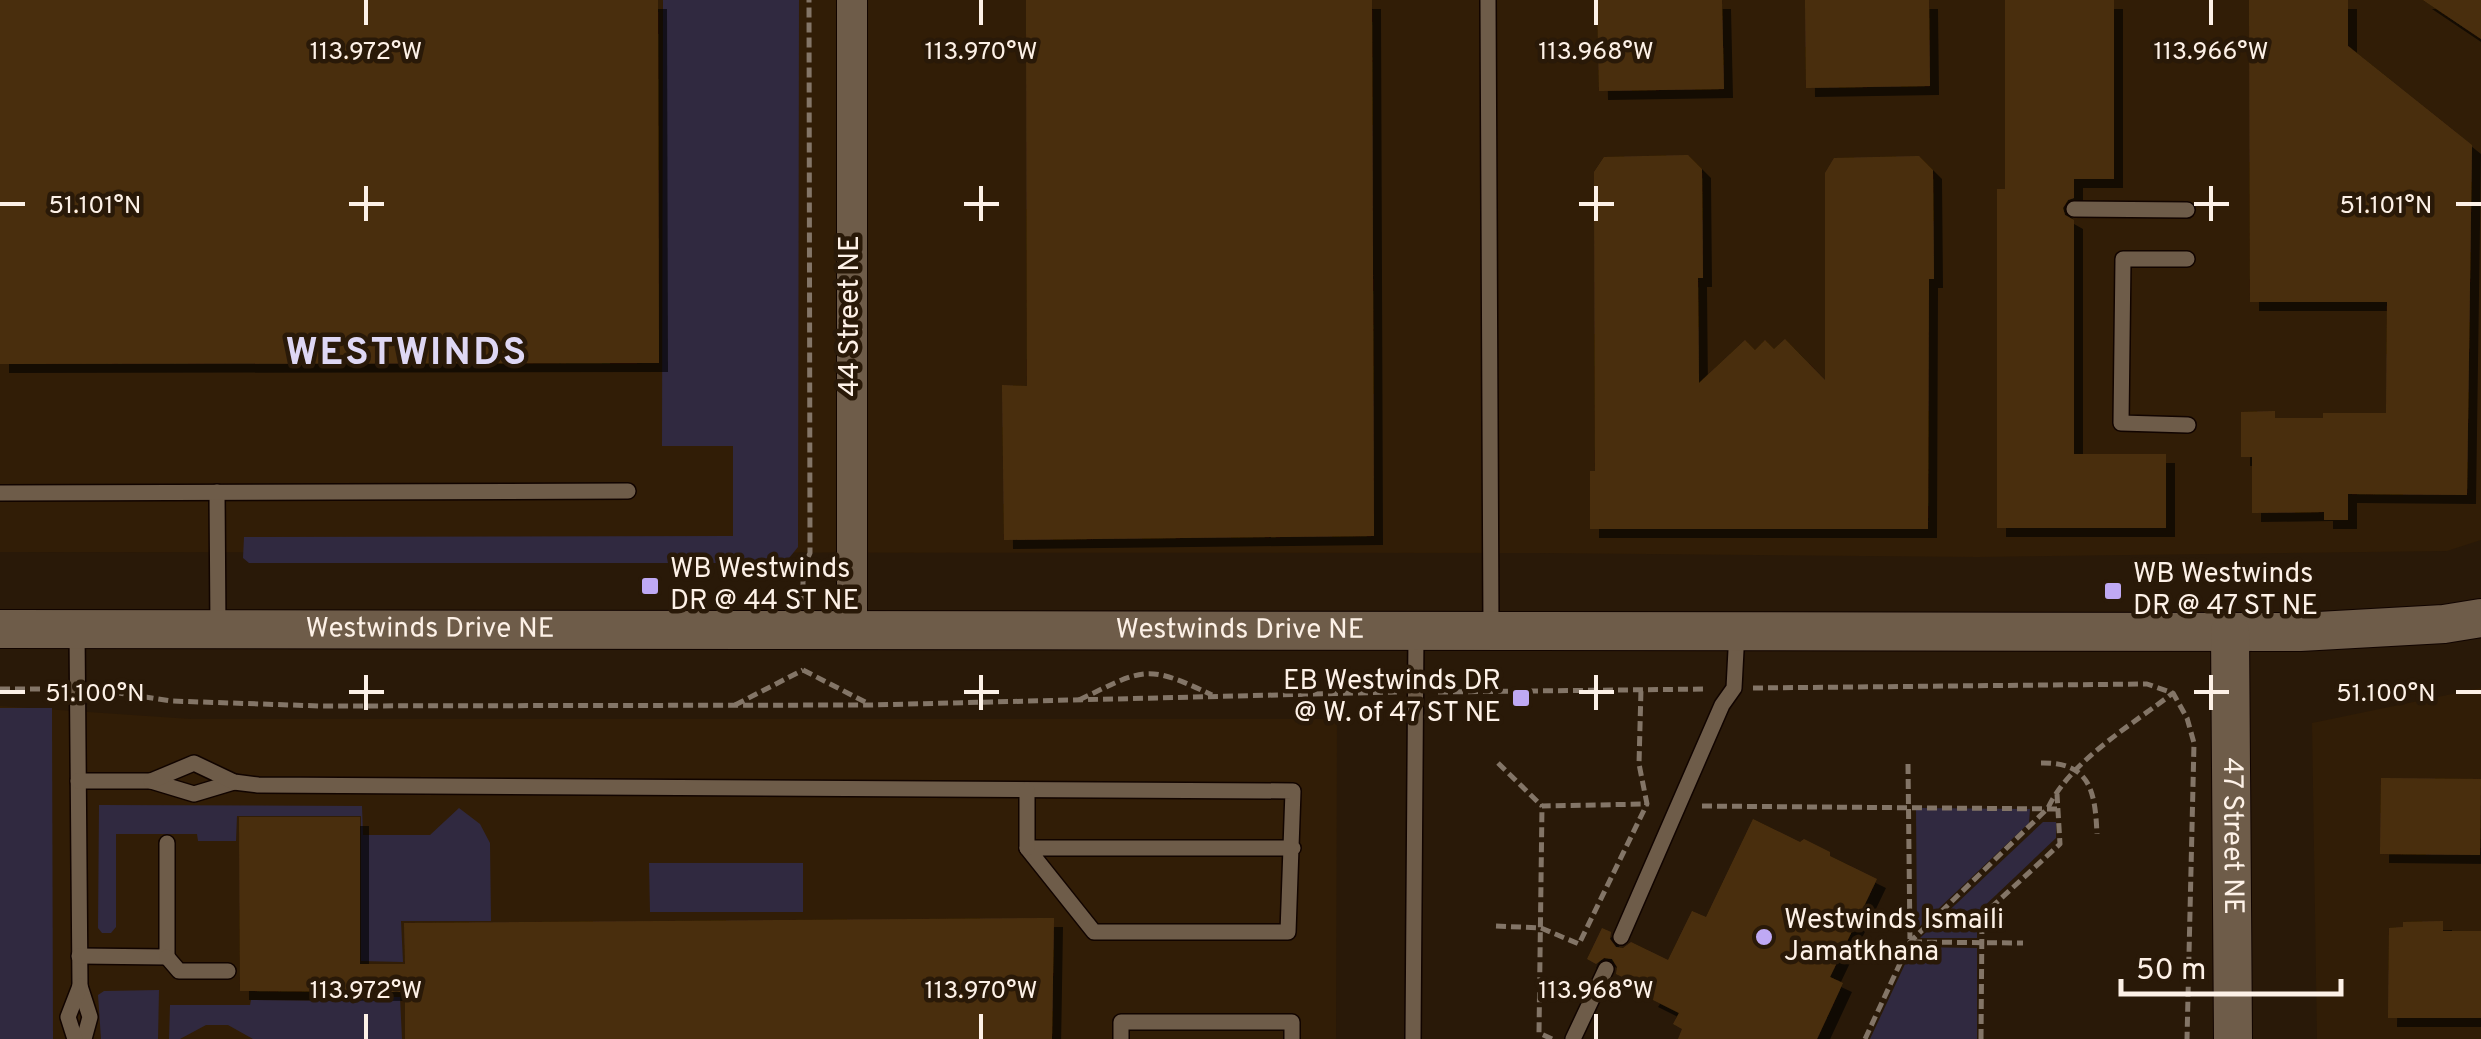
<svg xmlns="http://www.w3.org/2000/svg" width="2481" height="1039" font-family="Overpass,sans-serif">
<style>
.built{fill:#311d06}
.green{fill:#302940}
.building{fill:#4a2f0f;filter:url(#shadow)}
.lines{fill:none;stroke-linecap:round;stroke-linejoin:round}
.service-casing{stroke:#110400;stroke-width:18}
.minor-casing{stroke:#110400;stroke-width:32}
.tertiary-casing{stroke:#110400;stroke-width:40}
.path{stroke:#837567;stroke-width:5;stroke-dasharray:10 5;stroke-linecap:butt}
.service{stroke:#6e5c49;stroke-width:15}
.minor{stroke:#6e5c49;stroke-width:30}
.tertiary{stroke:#6e5c49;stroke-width:38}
.ticks{fill:none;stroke:#fdf1e7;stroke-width:4}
.poi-dot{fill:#bfa9f4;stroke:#291908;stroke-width:4}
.labels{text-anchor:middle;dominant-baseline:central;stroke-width:9;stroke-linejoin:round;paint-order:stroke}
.street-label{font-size:28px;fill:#fdf1e7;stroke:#291908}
.poi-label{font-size:28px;fill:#fdf1e7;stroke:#291908;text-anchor:start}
.district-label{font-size:38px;font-weight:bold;letter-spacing:2.5px;fill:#ded7f4;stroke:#291908}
.ticks-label{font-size:25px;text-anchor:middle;fill:#fdf1e7;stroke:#291908;stroke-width:9;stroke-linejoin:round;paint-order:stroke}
</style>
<defs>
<filter id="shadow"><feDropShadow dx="9" dy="9" stdDeviation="0" flood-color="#0009"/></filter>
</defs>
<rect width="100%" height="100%" fill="#291908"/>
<g class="built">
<polygon points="0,0 2481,0 2481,540 2447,551 1977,557 1539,553 0,552"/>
<polygon points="2481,688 2481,1039 2317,1039 2312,723"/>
<polygon points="0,706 191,719 1337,719 1336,1039 0,1039"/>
</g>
<g class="green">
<polygon points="663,0 799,0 798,547 785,563 249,563 243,558 244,537 733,536 733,446 662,446"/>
<polygon points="0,708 52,708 53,1039 0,1039"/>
<polygon points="99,805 362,806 363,835 430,835 459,808 480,824 490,843 491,921 401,921 403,962 361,961 361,816 237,816 236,841 198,841 197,834 116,834 116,927 111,933 102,933 98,928"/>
<polygon points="1916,808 2030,809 2029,823 1917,929"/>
<polygon points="2043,822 2056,822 2056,838 1977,913 1977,938 1920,938"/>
<polygon points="649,863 803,863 803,912 650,912"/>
<polygon points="1913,947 1977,948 1977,1039 1870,1039"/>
<polygon points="159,990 158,1039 101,1039 98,995 104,991"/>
<polygon points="359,997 400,997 402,1039 253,1039 228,1025 206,1025 180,1039 169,1039 170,1005 250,1005 251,1000 359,1001"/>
</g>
<g class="building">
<polygon points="0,0 658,0 659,363 0,364"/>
<polygon points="1026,0 1372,0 1374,536 1004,540 1002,385 1027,386"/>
<polygon points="1597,0 1722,0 1724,89 1599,91"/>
<polygon points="1805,0 1929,0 1930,86 1806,88"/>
<polygon points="2005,0 2114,0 2114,179 2074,179 2074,198 2068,200 2063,208 2065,215 2074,220 2074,454 2166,454 2166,528 1997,528 1997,189 2005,189"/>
<polygon points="2249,0 2348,0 2348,46 2472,145 2467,495 2348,494 2348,520 2324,520 2324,512 2252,513 2252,457 2241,457 2241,412 2275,411 2275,418 2323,418 2323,413 2386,413 2387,302 2250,302"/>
<polygon points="2423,0 2481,0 2481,39"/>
<polygon points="1688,155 1702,169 1703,278 1698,278 1699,383 1745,340 1755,350 1765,340 1774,349 1785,339 1825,380 1825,173 1834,158 1919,156 1933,170 1934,279 1929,279 1928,529 1590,529 1590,471 1595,471 1594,172 1604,157"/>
<polygon points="2381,778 2481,779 2480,855 2380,854"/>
<polygon points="239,817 360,817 360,964 405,964 404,923 1054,918 1052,1039 405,1039 405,992 240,991"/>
<polygon points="1753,819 1800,842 1804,839 1830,852 1830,856 1877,879 1830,977 1843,983 1817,1039 1678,1039 1682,1029 1673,1024 1679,1013 1649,998 1653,992 1616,974 1617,967 1612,959 1604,958 1596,964 1587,959 1602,928 1611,932 1610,939 1616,947 1623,948 1631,942 1668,960 1692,911 1706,917"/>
<polygon points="2443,921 2443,931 2481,931 2481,1018 2388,1018 2389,928 2403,927 2403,922"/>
</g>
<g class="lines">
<g class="service-casing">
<g id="service">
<polyline points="1488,0 1491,630"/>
<polyline points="2074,209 2187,210"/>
<polyline points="2187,259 2123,259 2121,423 2188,425"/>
<polyline points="217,492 218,628"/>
<polyline points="0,493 628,491"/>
<polyline points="77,631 80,986 90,1017 84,1039"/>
<polyline points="78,781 151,781 194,794 234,782"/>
<polyline points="151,781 194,763 234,782 258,785 1293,791 1288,932 1094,932 1027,848 1293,848"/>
<polyline points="1027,790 1027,848"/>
<polyline points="1621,937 1722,705 1734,688 1737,631"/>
<polyline points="79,956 167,957 167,843"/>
<polyline points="167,957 179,971 228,971"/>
<polyline points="75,1039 68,1017 80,986"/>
<polyline points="1121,1039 1121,1022 1292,1022 1292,1039"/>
<polyline points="1413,1039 1416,633"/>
<polyline points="1573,1039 1606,969"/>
</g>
</g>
<g class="minor-casing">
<polyline id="minor" points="852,0 852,633"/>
</g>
<g class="tertiary-casing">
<g id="tertiary">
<path id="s1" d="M0 629 2300 632 2444 624 2481 618"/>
<path id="s2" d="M2230 631 2233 1039"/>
</g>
</g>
<g class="path">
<polyline points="803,601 803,569 810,553 809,0"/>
<polyline points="803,670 867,703"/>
<polyline points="1753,688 2147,684 2173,693 2187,718 2194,743 2187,1039"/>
<polyline points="0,689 58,689"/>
<polyline points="99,690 171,701 320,706 870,705 1397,692"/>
<polyline points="1438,692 1707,689"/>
<path d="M1079 700C1144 669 1145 663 1212 695"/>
<polyline points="735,705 803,670"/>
<polyline points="1498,763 1542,806"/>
<path d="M2041 763C2091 762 2095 792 2097 834"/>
<polyline points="1908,764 1910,942 2023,943"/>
<polyline points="1702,806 2058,809"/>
<polyline points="1496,926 1541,928 1579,944 1647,804"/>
<polyline points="1552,1039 1539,1033 1542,806 1647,804 1639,764 1641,689"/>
<path d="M1865 1039 1910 942 2048 808C2069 762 2133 724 2173 693"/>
<polyline points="1981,1039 1982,916 2060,844 2057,794"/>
</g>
<use href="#service" class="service"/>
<use href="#minor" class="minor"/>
<use href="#tertiary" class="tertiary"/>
</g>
<path class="ticks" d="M366 0V25M981 0V25M1596 0V25M2211 0V25M366 186V221M981 186V221M1596 186V221M2211 186V221M0 204H25M349 204H384M964 204H999M1579 204H1614M2194 204H2229M2456 204H2481M366 675V710M981 675V710M1596 675V710M2211 675V710M0 692H25M349 692H384M964 692H999M1579 692H1614M2194 692H2229M2456 692H2481M366 1014V1039M981 1014V1039M1596 1014V1039"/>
<g class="poi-dot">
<rect x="640" y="576" width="20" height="20" rx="5"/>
<rect x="2103" y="581" width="20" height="20" rx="5"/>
<rect x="1511" y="688" width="20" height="20" rx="5"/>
<circle cx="1764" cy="937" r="10"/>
</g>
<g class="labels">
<g class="street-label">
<text transform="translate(851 316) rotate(-90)">44 Street NE</text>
<text stroke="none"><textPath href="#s1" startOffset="430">Westwinds Drive NE</textPath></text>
<text stroke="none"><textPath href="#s1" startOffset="1240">Westwinds Drive NE</textPath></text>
<text stroke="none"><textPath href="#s2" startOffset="205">47 Street NE</textPath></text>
</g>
<g class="poi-label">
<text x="670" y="570">WB Westwinds<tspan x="670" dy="32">DR @ 44 ST NE</tspan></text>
<text x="2133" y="575">WB Westwinds<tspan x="2133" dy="32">DR @ 47 ST NE</tspan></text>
<text x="1501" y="682" text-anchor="end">EB Westwinds DR<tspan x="1501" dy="32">@ W. of 47 ST NE</tspan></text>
<text x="1784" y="921">Westwinds Ismaili<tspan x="1784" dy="32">Jamatkhana</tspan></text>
</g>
<g class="district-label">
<text x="407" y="354">WESTWINDS</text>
</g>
</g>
<g class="ticks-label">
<text x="366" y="59">113.972°W</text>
<text x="981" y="59">113.970°W</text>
<text x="1596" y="59">113.968°W</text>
<text x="2211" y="59">113.966°W</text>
<text x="95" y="213">51.101°N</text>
<text x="2386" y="213">51.101°N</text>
<text x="95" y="701">51.100°N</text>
<text x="2386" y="701">51.100°N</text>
<text x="366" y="998">113.972°W</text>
<text x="981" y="998">113.970°W</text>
<text x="1596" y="998">113.968°W</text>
</g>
<path d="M2121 979v15h220v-15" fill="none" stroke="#fdf1e7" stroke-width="5"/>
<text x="2136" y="979" font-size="30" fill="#fdf1e7" stroke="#291908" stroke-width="8" paint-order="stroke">50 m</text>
</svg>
